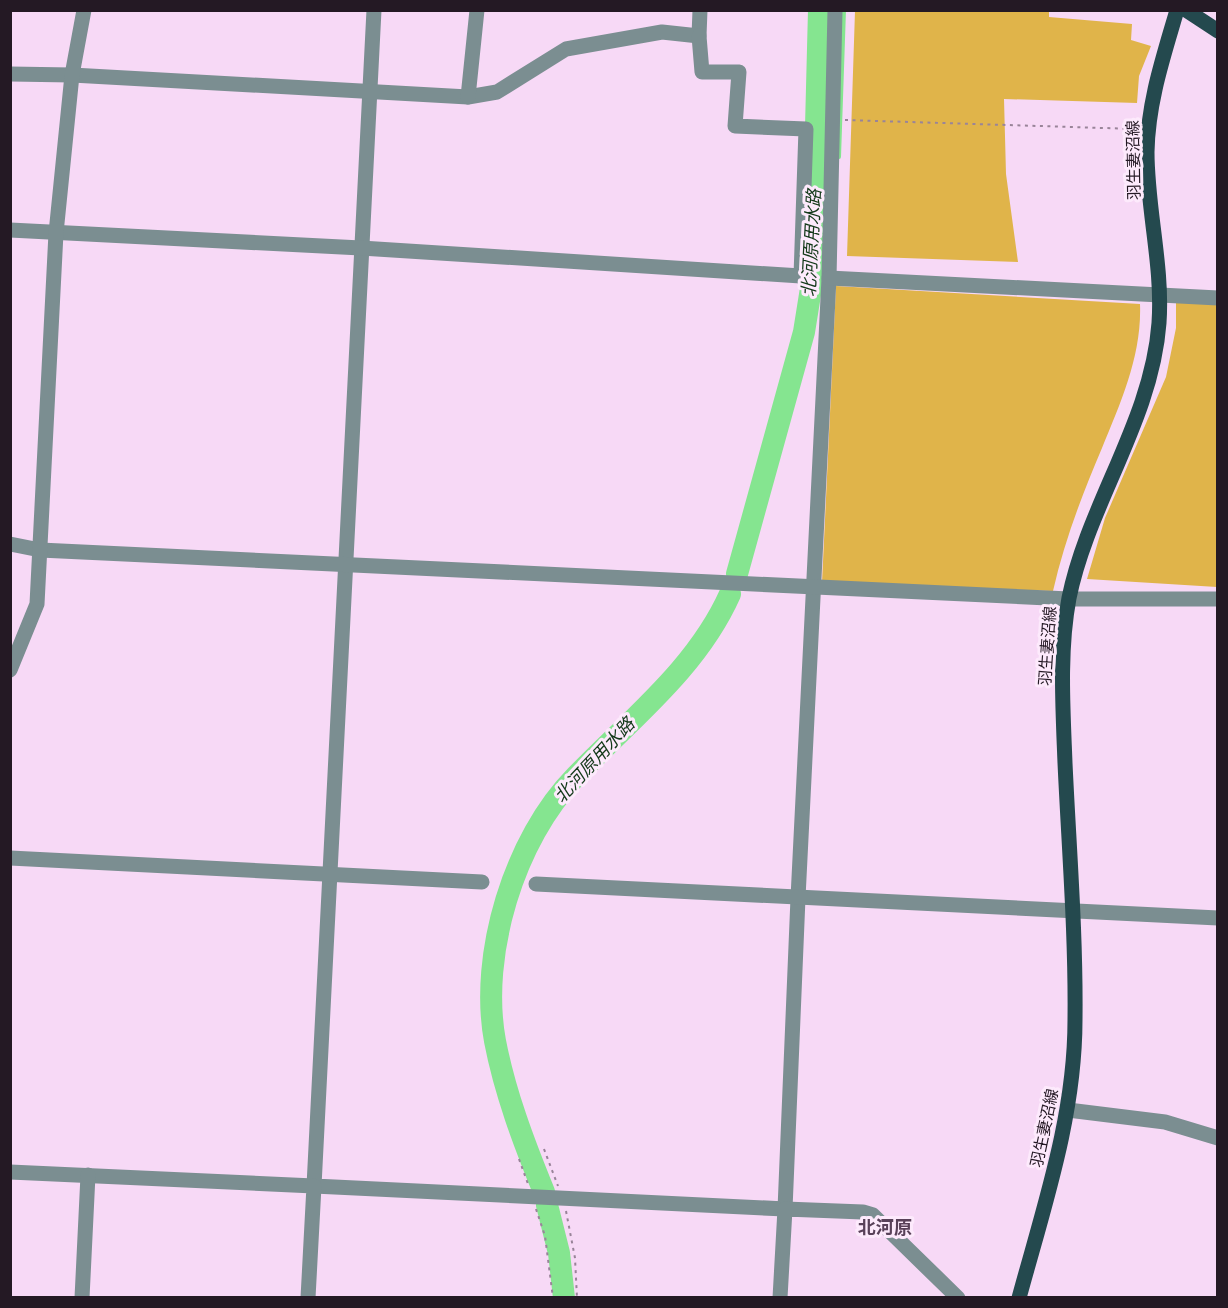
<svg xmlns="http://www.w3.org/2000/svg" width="1228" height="1308" font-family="Quicksand,'Noto Sans JP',sans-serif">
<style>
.green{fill:#e0b44a}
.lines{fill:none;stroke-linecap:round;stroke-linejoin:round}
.stream{stroke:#85e590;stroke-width:4}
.river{stroke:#85e590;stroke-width:22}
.path{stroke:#998499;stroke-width:2;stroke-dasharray:3 4.5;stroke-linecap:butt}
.street{stroke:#7b8e91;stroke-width:15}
.primary{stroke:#24494e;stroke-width:15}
.labels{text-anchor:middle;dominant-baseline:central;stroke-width:6;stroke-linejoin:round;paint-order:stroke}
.street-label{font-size:16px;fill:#241924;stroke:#fdeafc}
.water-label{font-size:18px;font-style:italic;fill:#133919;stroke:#fdeafc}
.neighbourhood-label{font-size:18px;font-weight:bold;fill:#594159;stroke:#fdeafc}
</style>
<rect width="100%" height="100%" fill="#f7d9f6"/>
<g class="green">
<polygon points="855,11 1049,11 1049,17 1132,24 1131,40 1151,46 1139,76 1137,103 1004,99 1006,174 1018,262 847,256"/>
<path d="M836 286 1140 304C1142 355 1121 402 1102 448 1082 495 1064 542 1053 591L822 583Z"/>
<polygon points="1176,291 1217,291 1217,587 1087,579 1105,518 1166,377 1176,328"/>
</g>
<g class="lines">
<polyline class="stream" points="839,157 844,10"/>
<g class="river">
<polyline points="737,574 804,332 812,282 819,10"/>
<path d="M544 1192C524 1143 505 1093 495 1041 479 955 514 839 576 776 631 719 697 668 730 594"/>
<polyline points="547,1205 559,1253 564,1298"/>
</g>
<g class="path">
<polyline points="845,120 1136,129"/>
<polyline points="544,1149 558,1186"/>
<polyline points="519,1159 528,1184"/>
<polyline points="536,1209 545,1236 553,1298"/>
<polyline points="566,1211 575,1258 577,1298"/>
</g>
<g class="street">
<polyline points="374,10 314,1186 785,1209 798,898 829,278 835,10"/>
<polyline points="10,74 72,75 468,97 497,92 566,49 662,32 699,36 700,10"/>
<polyline points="468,97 477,10"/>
<polyline points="10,230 361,248 801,276 806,129 735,126 739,72 702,72 699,36"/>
<polyline points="829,278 1218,298"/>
<polyline points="10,544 40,550 1069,599 1218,599"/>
<polyline points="10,670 37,604 56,233 72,75 84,10"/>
<polyline points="10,858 482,882"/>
<polyline points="536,884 1218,918"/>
<polyline points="1068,1110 1165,1122 1218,1138"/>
<polyline points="10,1172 314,1186 308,1298"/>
<polyline points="82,1298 88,1175"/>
<polyline points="780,1298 785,1209 863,1212 873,1215 958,1298"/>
</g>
<g class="primary">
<polyline points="1186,10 1218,31"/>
<path d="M1019 1298C1044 1206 1075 1116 1075 1020 1076 935 1069 849 1065 763 1063 710 1059 651 1069 598 1088 504 1152 420 1159 323 1163 266 1147 209 1147 152 1148 102 1163 58 1177 10"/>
</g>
</g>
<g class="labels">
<g class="street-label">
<text transform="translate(1133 160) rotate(-91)">羽生妻沼線</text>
<text transform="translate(1047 646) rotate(-86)">羽生妻沼線</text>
<text transform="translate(1044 1128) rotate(-78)">羽生妻沼線</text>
</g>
<g class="water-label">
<text transform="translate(811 243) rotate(-87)">北河原用水路</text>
<text transform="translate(594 760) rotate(-47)">北河原用水路</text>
</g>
<g class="neighbourhood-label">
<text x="885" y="1227">北河原</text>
</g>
</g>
<rect width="1228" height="1308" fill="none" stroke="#241924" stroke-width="24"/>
</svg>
